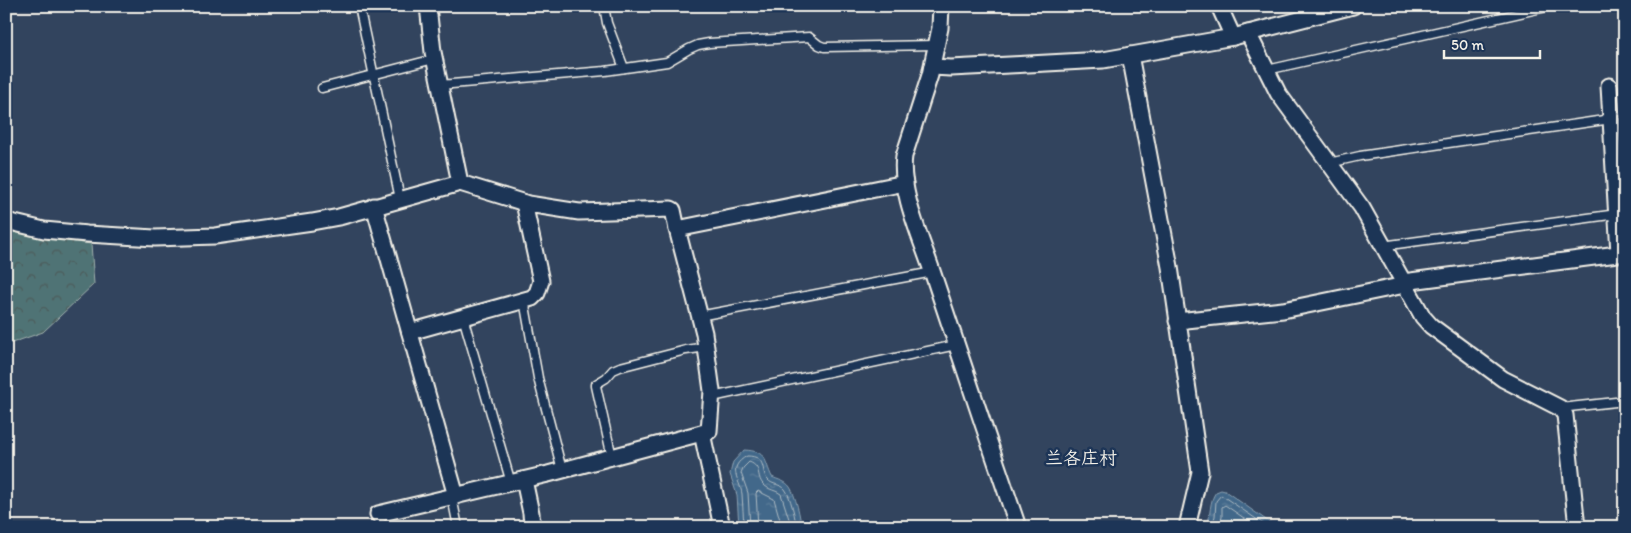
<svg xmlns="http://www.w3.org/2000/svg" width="1631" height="533" font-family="Itim,'LXGW WenKai TC',sans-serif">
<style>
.forest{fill:url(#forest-crowns);stroke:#a2b2ae}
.water{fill:url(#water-ripples);stroke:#899fb0}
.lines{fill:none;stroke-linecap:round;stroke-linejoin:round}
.shore{stroke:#adbac2;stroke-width:1}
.lane-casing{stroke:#f4f1e8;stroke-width:11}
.street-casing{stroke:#f4f1e8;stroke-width:19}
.lane{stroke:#1d3557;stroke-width:8}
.street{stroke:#1d3557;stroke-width:15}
.labels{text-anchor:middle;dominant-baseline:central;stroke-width:5;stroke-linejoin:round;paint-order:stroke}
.quarter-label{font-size:18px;fill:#f4f1e8;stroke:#1d3557}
</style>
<defs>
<pattern id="forest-crowns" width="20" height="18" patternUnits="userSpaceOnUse" patternTransform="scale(1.25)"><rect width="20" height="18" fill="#507374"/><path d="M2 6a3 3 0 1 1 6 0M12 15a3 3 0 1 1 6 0" fill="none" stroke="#4c5b5b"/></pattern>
<pattern id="water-ripples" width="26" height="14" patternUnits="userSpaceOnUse" patternTransform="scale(1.25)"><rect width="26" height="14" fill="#42688a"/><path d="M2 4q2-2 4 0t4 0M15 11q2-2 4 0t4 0" fill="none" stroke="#5e7e9a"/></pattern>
</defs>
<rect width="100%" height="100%" fill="#32445e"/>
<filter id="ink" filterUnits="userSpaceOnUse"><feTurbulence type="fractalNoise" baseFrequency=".02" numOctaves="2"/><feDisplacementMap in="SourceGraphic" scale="10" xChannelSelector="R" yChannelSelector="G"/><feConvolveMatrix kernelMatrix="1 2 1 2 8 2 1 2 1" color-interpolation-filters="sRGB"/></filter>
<g filter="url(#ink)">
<polygon class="forest" points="6,228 41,237 91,244 94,284 43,332 6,345"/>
<g class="water">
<path d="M744 450C768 451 764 461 772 477 778 480 786 481 790 487 795 494 801 518 801 527H739L737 495 730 474 733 462Z"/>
<path d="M1221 490 1225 491 1276 527H1207C1211 515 1209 501 1216 492Z"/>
</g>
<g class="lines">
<g class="shore">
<path d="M744 527C743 516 743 505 742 494 740 479 726 468 747 456 768 456 760 472 768 480 772 485 781 484 785 489 790 495 796 519 796 527"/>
<path d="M750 527 748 493 741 473 743 468 749 462C763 467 755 478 765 486 769 490 776 490 781 494L790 522V527"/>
<polyline points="758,527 756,493 758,491 774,499 782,527"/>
<polyline points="1212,527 1215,516 1216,501 1221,495 1268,527"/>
<polyline points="1219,527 1222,517 1222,507 1225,505 1257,527"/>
</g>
<g class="lane-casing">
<g id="lane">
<polyline points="359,6 400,199"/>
<polyline points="604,6 607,23 624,68"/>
<polyline points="1267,70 1551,6"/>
<polyline points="440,85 605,71 667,62 689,49 698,45 709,43 809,37 819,45 824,47 936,45"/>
<polyline points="322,88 434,59"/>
<polyline points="1329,163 1360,156 1611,119"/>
<polyline points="1382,246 1617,214"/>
<polyline points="524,300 538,378 562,470"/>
<polyline points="699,316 933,272"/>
<polyline points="463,317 511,483"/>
<polyline points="712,397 956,345"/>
<polyline points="1560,408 1625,401"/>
<polyline points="612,457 596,386 596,384 606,378 613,370 620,367 686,350 706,347"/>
<polyline points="452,497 458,527"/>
<polyline points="378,514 381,527"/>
</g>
</g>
<g class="street-casing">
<g id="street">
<polyline points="428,6 433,52 460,183"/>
<path d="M941 6 940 28 930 75 904 156C899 191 922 240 933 274 961 358 989 443 1018 527"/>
<polyline points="1219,6 1233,37"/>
<polyline points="1248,33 1278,93 1362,208 1423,317 1431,326 1503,379 1560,408 1565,415 1577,527"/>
<polyline points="1130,55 1170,267 1200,472 1187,527"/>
<polyline points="932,67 951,68 1103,60 1233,37 1353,6"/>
<polyline points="1609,86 1619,253"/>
<polyline points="374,206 456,496"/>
<polyline points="6,221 44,230 87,234 155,238 215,236 312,222 339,217 460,183 528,204 579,212 671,209 673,210 677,229 905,183"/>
<polyline points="1403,282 1625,253"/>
<polyline points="1177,321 1283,310 1405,285"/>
<polyline points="410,332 532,298 537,293 541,281 524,203"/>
<polyline points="702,433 722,527"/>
<polyline points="524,480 531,513 532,527"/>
<polyline points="378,514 548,474 709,431 712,391 704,333 677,229"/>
</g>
</g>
<use href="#lane" class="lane"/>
<use href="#street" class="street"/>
</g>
</g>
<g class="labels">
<g class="quarter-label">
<text x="1081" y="458">兰各庄村</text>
</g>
</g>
<rect width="1631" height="533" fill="none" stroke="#1d3557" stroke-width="25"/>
<rect x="12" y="12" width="1606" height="508" fill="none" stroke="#f4f1e8" stroke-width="2" filter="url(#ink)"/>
<path d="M1444 50v8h96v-8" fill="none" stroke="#f4f1e8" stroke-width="2.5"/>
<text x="1451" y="50" font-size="15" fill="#f4f1e8" stroke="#1d3557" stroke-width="4" paint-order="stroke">50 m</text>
</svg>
